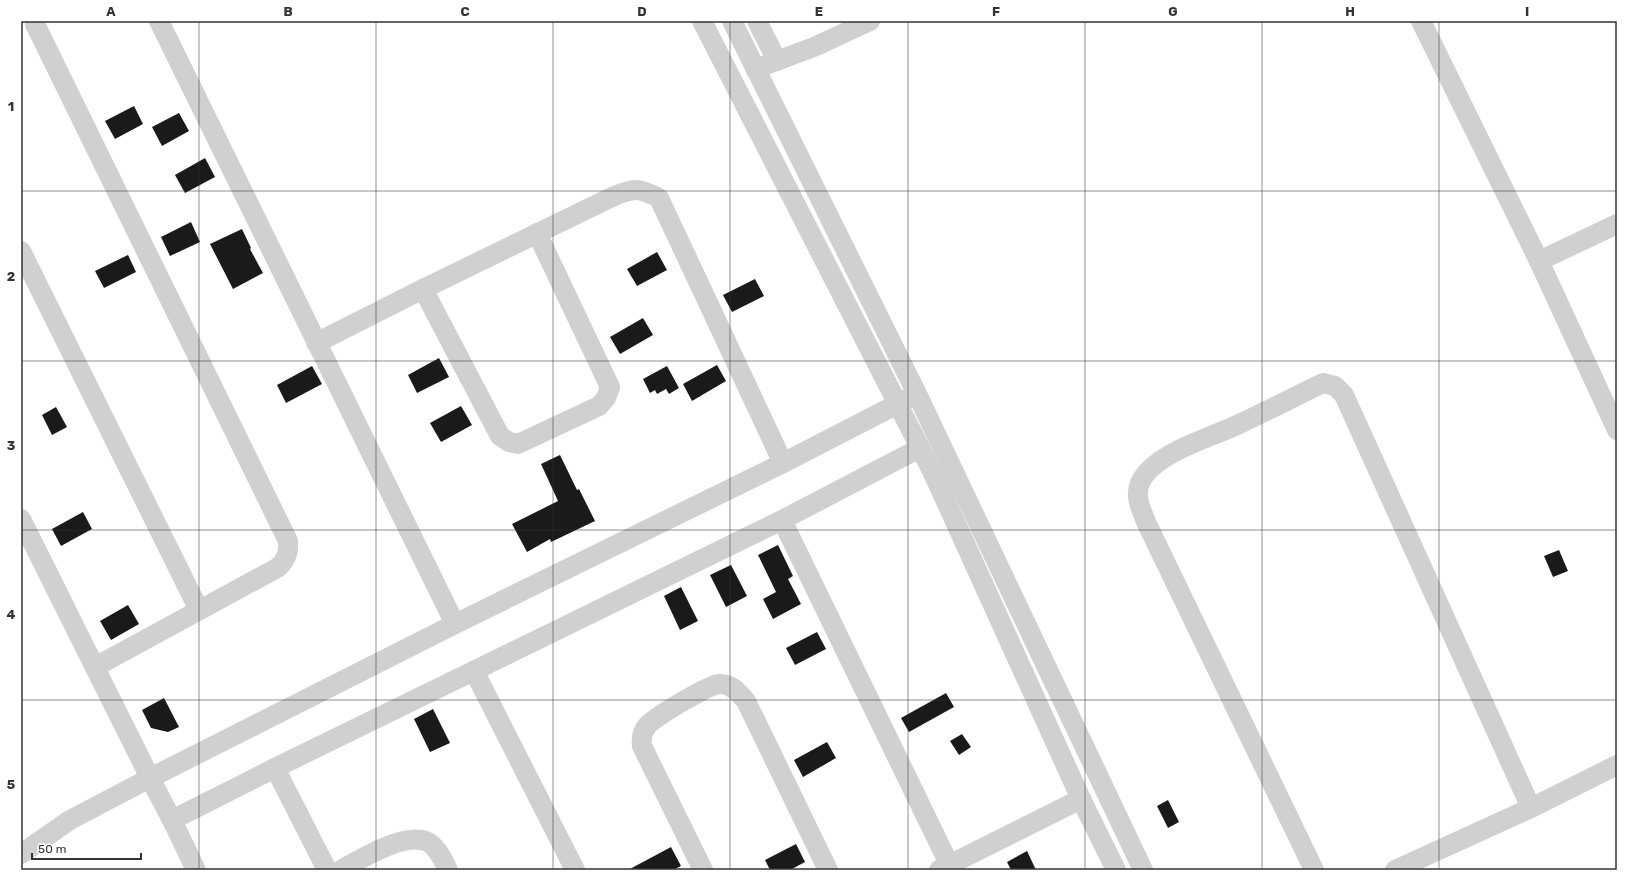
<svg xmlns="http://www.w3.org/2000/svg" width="1638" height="891" font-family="Rubik,sans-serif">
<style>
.building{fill:#1a1a1a}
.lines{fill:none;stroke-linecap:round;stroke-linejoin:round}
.minor{stroke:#d0d0d0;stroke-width:20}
.grid{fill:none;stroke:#333;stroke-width:1;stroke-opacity:0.55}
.neatline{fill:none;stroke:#333;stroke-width:1.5}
.grid-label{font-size:13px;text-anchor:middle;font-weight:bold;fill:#333}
</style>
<rect width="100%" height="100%" fill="#fff"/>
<g class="building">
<polygon points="134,106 143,124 115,139 105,121"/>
<polygon points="179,113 189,131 162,146 152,127"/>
<polygon points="205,158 215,177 185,193 175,175"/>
<polygon points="191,222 200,242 170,256 161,237"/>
<polygon points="242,229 251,248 250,249 263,273 233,289 210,244"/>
<polygon points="657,252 667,270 637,286 627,269"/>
<polygon points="128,255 136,272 104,288 95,271"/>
<polygon points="755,279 764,296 732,312 723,295"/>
<polygon points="643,318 653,335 620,354 610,337"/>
<polygon points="439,358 449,377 417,393 408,375"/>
<polygon points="717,365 726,381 692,401 683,384"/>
<polygon points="312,366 322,384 286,403 277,385"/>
<polygon points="667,366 679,388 669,394 666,389 657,394 655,390 650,393 643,379"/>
<polygon points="461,406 472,425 441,442 430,423"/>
<polygon points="56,407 67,427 52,435 42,415"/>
<polygon points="560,455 577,490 579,489 595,521 551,542 550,539 527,552 512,524 558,501 541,464"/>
<polygon points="83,512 92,529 61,546 52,529"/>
<polygon points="778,545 793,576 788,579 801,604 773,619 763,599 776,592 758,555"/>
<polygon points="1559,550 1568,571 1553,577 1544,556"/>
<polygon points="731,565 747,596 726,607 710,575"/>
<polygon points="681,587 698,621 680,630 664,596"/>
<polygon points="128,605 139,624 111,640 100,621"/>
<polygon points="817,632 826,649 795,665 786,648"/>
<polygon points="946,693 954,707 909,732 901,718"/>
<polygon points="164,698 179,727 168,732 151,728 142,710"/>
<polygon points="433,709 450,743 430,752 414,719"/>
<polygon points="962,734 971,747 959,755 950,741"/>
<polygon points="827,742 836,758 803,777 794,760"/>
<polygon points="1168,800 1179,822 1168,828 1157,806"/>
<polygon points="796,844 805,862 790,870 770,870 765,860"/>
<polygon points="671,847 681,866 673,870 628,870"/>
<polygon points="1027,851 1036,870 1011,870 1007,862"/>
</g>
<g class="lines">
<g class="minor">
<polyline points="159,21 455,624"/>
<polyline points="702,21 933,473 1081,799 1116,870"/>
<polyline points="732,21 917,394 1143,870"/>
<polyline points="757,21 777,61"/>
<polyline points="1421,21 1539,261 1617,430"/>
<path d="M35 24 288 541C289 553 286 561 277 568L95 667"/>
<polyline points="755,69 814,47 870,21"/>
<polyline points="21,251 199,610"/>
<polyline points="1539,261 1617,224"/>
<polyline points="423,289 500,436 509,442 518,444 599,406 606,398 610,387 537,233"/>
<path d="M316 343 423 289 612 197C633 188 638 187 659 198L783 463"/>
<polyline points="917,394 783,463 455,624 150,778 172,820 275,768 782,520 920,448"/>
<polyline points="21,519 150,778 70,820 21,854"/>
<polyline points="782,520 949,864"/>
<polyline points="474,671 575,870"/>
<polyline points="275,768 327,870"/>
<polyline points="172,820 196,870"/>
<path d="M341 870C361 859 405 831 428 842 438 848 443 860 448 870"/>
<path d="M703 870 642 746C641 738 642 732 647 726 652 718 709 685 719 684 731 683 739 693 746 701L828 870"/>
<polyline points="939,870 1081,799"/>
<path d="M1314 870 1147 524C1142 511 1134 497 1140 483 1153 454 1208 438 1235 426 1265 412 1294 397 1323 383L1335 386 1344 395 1531 808"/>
<polyline points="1395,870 1531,808 1617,765"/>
</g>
</g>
<path class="grid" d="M199 21V870M376 21V870M553 21V870M730 21V870M908 21V870M1085 21V870M1262 21V870M1439 21V870M21 191H1617M21 361H1617M21 530H1617M21 700H1617"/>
<rect width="1638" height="891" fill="none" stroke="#ffffff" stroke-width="44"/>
<path d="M32 853v6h109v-6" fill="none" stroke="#333333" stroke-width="2"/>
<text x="38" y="853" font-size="12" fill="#333333" stroke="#ffffff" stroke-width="3" paint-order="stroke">50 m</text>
<rect x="22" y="22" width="1594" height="847" class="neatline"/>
<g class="grid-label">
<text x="111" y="16">A</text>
<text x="288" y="16">B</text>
<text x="465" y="16">C</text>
<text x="642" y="16">D</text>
<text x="819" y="16">E</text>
<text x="996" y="16">F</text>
<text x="1173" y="16">G</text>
<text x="1350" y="16">H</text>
<text x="1527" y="16">I</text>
<text x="11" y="111">1</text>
<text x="11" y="281">2</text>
<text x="11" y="450">3</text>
<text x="11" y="619">4</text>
<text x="11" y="789">5</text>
</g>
</svg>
